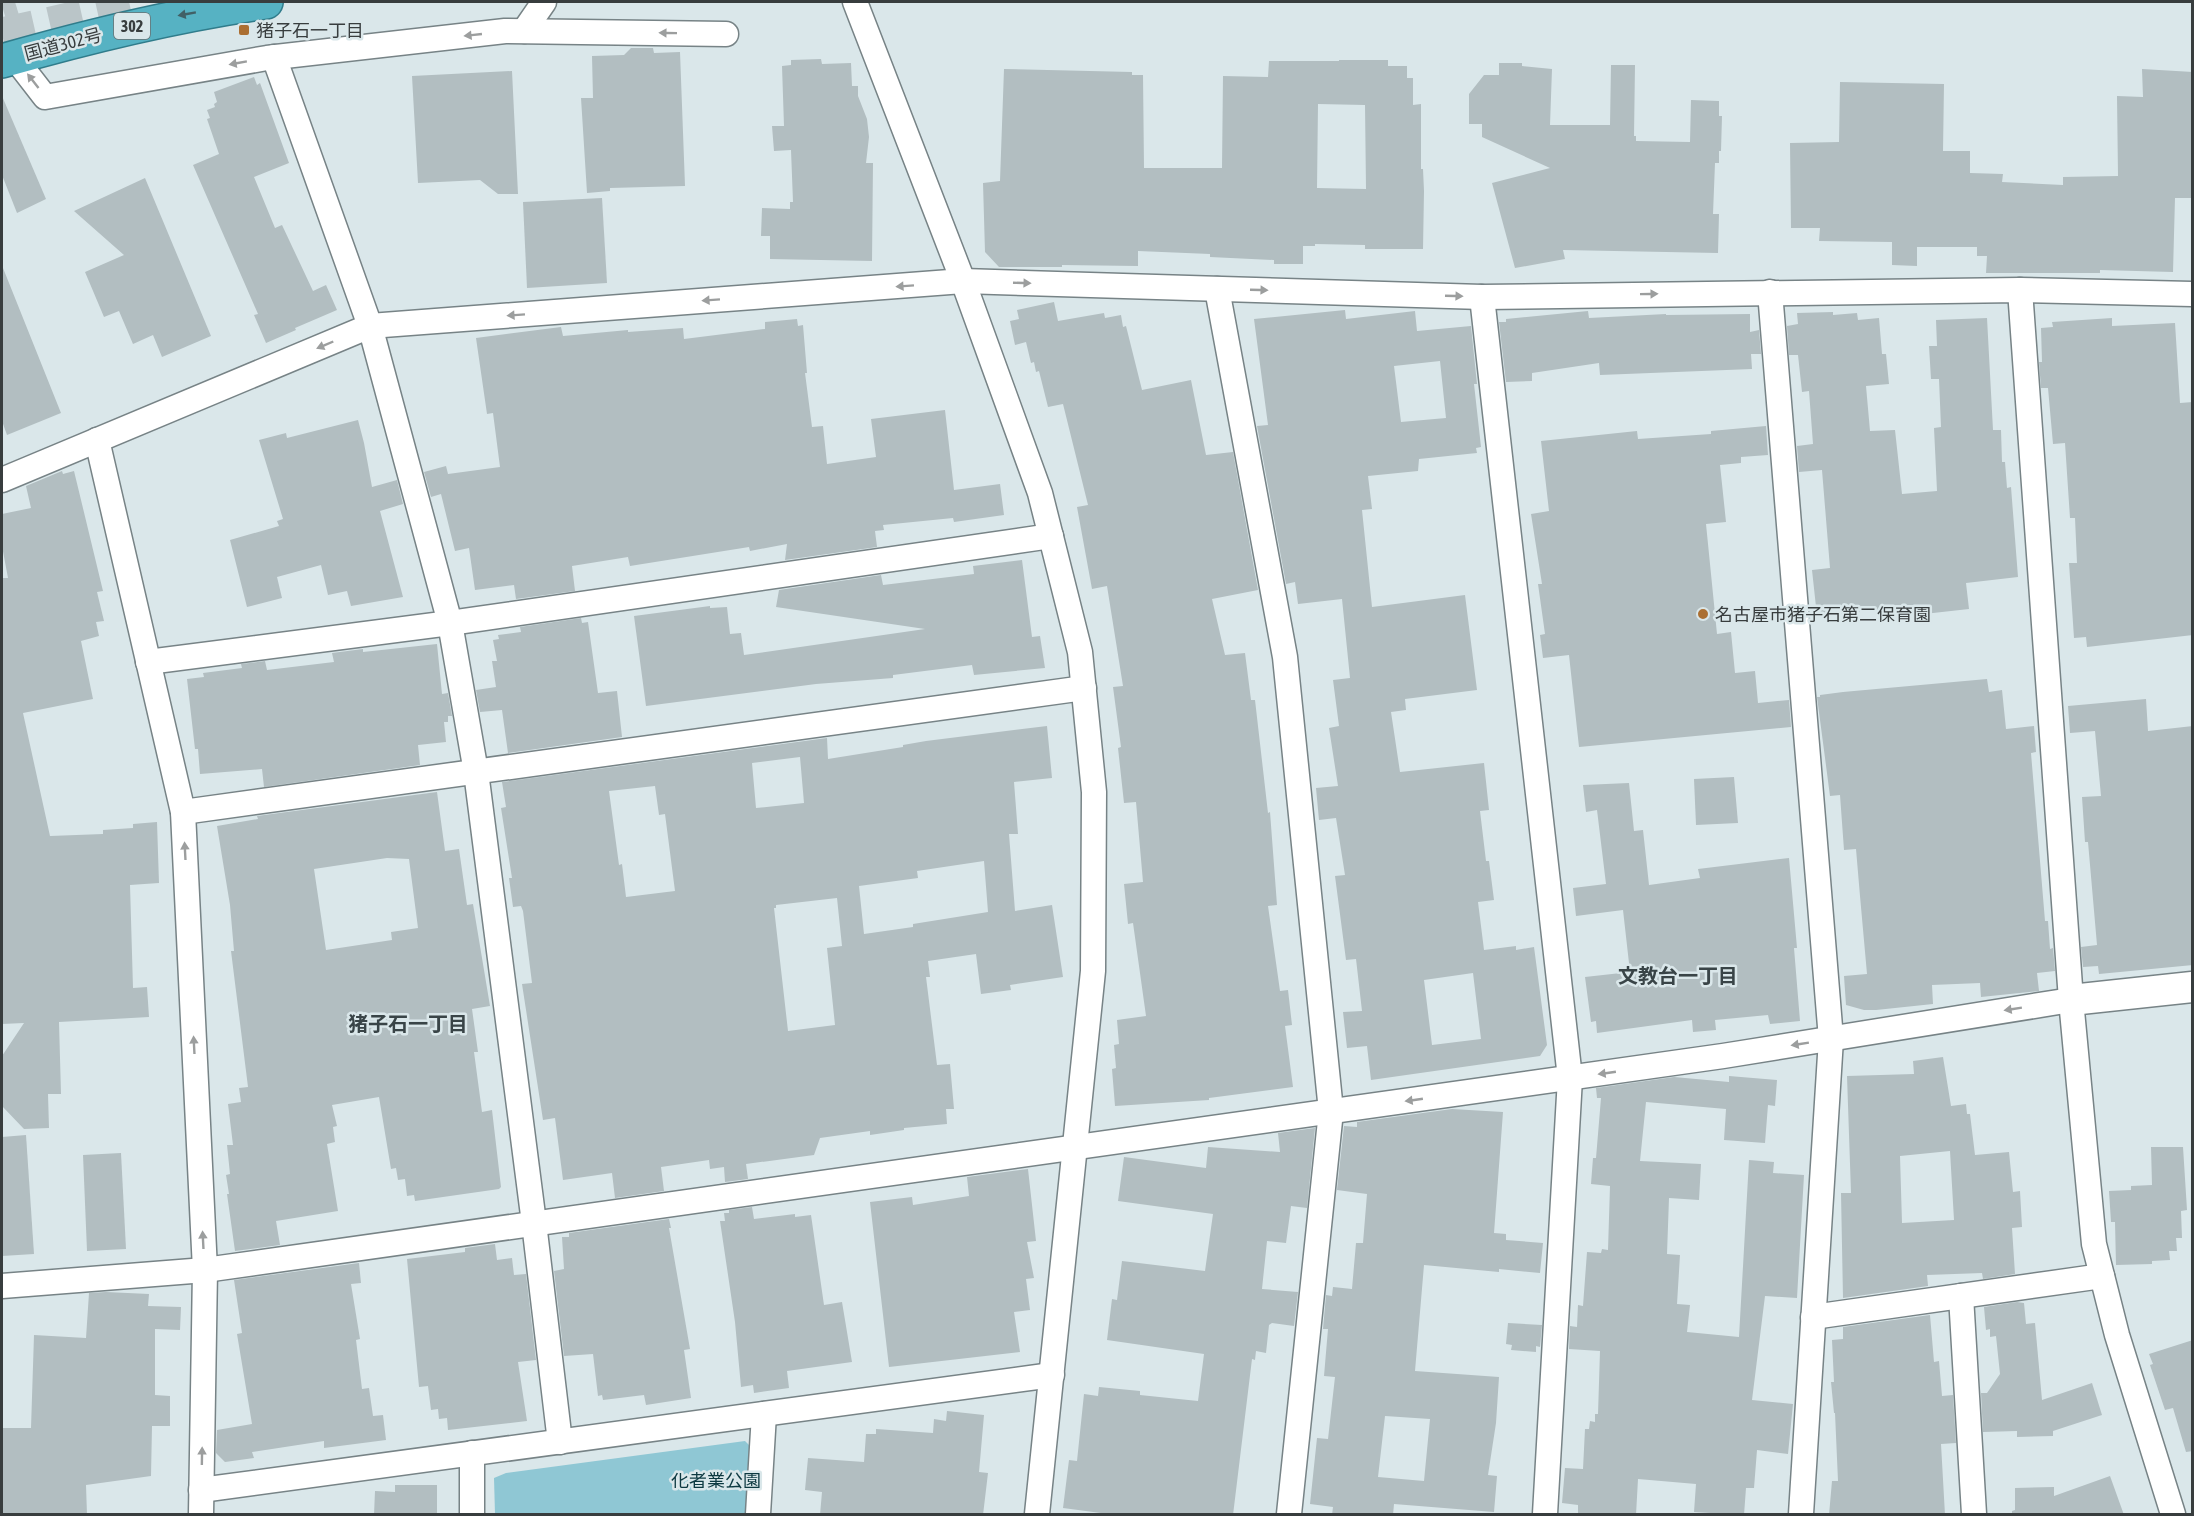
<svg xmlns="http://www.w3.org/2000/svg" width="2194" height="1516" font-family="'Asap Condensed','Noto Sans JP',sans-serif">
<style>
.green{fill:#8fc7d4}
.building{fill:#b2bec1;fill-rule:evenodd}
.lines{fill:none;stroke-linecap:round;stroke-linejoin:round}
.motorway-tunnel{stroke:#bac5c8;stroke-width:33;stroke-dasharray:33 16;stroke-linecap:butt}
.minor-casing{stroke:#778386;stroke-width:27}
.tertiary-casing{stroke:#778386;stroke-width:33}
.trunk-casing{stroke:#307c8b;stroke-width:36}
.minor{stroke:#fff;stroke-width:24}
.tertiary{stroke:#fff;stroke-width:30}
.trunk{stroke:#56b2c3;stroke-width:33}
.oneway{fill:#416066}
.oneway2{fill:#9c9e9e}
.poi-dot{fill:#ab6f32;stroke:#dae7ea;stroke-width:2}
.labels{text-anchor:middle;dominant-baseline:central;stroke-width:5;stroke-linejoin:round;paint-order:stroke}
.shield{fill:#dae7ea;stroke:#697072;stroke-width:1.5}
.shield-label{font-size:16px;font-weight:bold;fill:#383d3e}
.poi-label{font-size:18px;fill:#383d3e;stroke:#dae7ea;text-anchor:start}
.street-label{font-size:18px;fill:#383d3e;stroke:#dae7ea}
.park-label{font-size:18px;fill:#0d3941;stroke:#dae7ea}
.neighbourhood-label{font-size:20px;font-weight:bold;fill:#394447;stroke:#dae7ea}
</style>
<rect width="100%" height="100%" fill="#dae7ea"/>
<polygon class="green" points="745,1441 754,1450 748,1514 495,1514 494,1478 506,1473"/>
<g class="building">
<polygon points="631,48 653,48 654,53 680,52 685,186 610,188 610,191 587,193 581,98 593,98 592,56 624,55"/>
<polygon points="821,59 822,64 851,63 852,86 858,86 858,96 867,119 869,137 866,163 873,163 872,261 770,259 770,236 761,236 762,208 790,209 790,202 793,202 791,150 774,151 772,126 784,126 782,66 791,65 791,60"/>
<path d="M1339 60H1388V66H1407V78H1413V105L1421 104V169H1423L1424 191 1423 249H1365V245L1315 244V246H1303V264H1274V260L1210 257V254L1138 251V266L1062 265V267H999L985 252 983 183 1000 181 1004 69 1132 72V75H1143L1144 168H1222L1223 76 1268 77 1269 61H1339ZM1318 104 1365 105 1366 189 1317 188Z"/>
<polygon points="1499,63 1522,63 1522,66 1552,69 1550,125 1610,125 1611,65 1635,65 1634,136 1636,136 1636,141 1690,142 1691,100 1719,101 1719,116 1722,116 1721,151 1719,151 1719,163 1715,163 1713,214 1719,214 1718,253 1563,250 1565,259 1515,268 1492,183 1550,168 1482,137 1482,124 1469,124 1469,94 1484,75 1499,75"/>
<polygon points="2142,69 2193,72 2193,198 2175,198 2173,272 2100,270 2100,273 1986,273 1987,256 1977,256 1977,247 1917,247 1917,266 1892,265 1892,242 1819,241 1820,228 1791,228 1790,143 1839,142 1840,82 1944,84 1943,151 1970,151 1970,173 2003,174 2002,182 2063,185 2063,177 2118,176 2117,96 2143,97"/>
<polygon points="512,71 518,194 498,194 480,180 418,183 412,76"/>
<polygon points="254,77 257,85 260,83 289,163 254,177 275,228 282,225 313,291 326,285 337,310 295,328 296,330 266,343 254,315 258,314 193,165 219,154 207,119 210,118 207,110 215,107 214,104 217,102 214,92"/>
<polygon points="2,96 46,199 17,213 2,175"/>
<polygon points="145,178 211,336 162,357 153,335 133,344 119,311 104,317 85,272 124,255 74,211"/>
<polygon points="602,198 607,283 527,288 523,202"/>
<polygon points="3,268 61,413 7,435 2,421 2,269"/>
<polygon points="1054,302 1058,321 1104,313 1105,318 1121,315 1123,327 1126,326 1142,390 1191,380 1206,455 1233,452 1258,590 1212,599 1225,655 1245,653 1251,700 1255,700 1268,813 1270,812 1277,905 1268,906 1280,991 1288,990 1292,1025 1285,1026 1293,1087 1209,1098 1209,1100 1115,1106 1112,1069 1116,1068 1114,1045 1119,1044 1117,1020 1146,1016 1133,923 1128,924 1124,884 1143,882 1136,802 1124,803 1118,748 1121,747 1113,687 1123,686 1107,586 1092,589 1077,507 1088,505 1063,404 1048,407 1039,371 1036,372 1034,362 1031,363 1026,342 1015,345 1010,321 1019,319 1017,310"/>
<path d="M1345 310 1346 319 1415 311 1417 331 1471 326 1477 384H1474L1481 447 1476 448 1477 453 1419 459 1418 471 1368 476 1372 509 1362 510 1372 607 1465 595 1477 690 1405 699 1406 710 1391 712 1400 772 1484 763 1489 810 1480 811 1486 861H1489L1494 900 1478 902 1484 950 1516 946V950L1534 947 1547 1045 1540 1056 1371 1080 1367 1046 1347 1048 1343 1012 1362 1011 1356 959 1346 960 1335 876 1345 875 1336 818 1319 820 1316 788 1338 786 1329 728 1339 726 1333 680 1350 678 1342 599 1298 604 1295 582 1286 584 1257 426 1268 425 1254 319ZM1440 361 1446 418 1401 422 1394 366ZM1473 973 1481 1039 1432 1045 1424 980Z"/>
<polygon points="1588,311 1589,318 1666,314 1666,315 1750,314 1750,332 1759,330 1761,354 1751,354 1752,369 1600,375 1599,363 1532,373 1532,381 1506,382 1499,322 1506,322 1506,319"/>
<polygon points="1833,312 1833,315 1857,313 1858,320 1879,318 1882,354 1886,354 1889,384 1866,386 1870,431 1895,430 1902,494 1937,491 1934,428 1941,427 1939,379 1931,379 1929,346 1937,346 1936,320 1987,318 1993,430 2001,430 2002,462 2005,462 2007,488 2011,487 2018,577 1966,583 1969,609 1915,615 1914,607 1817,616 1812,570 1830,568 1822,470 1799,472 1797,446 1813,444 1809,391 1802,392 1798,355 1789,355 1787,326 1798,324 1797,313"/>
<polygon points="2112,318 2112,326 2175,323 2180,403 2193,402 2193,635 2087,647 2086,637 2074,638 2069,563 2077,563 2075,518 2070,518 2065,443 2053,444 2048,388 2041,388 2039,362 2042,362 2041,328 2053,327 2052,322"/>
<polygon points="797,319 798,326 803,325 807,373 805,373 812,427 823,426 827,464 876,457 871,419 945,410 954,490 1000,484 1004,515 954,522 953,518 883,525 884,530 875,531 877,547 785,560 787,544 750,551 749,547 630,566 628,557 572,566 575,591 516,599 514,585 475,590 469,548 455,551 441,494 431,497 424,472 446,466 448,474 500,467 493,413 487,414 476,338 561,327 563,336 628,330 628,332 683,328 684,339 765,329 765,322"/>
<polygon points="358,420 364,443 372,487 397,480 403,504 380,511 403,597 351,606 347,591 328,595 321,565 277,577 282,598 247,607 230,540 279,526 277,521 283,519 259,440 286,433 287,438"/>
<polygon points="1766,426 1768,455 1741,457 1741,463 1720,465 1726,522 1706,524 1717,634 1731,632 1735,673 1755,671 1758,703 1789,700 1791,727 1579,747 1569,655 1543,658 1540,635 1545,634 1538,584 1542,584 1531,514 1549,511 1541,441 1637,431 1638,439 1711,434 1711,431"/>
<polygon points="62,471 63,474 74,471 103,591 97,592 104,621 96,622 99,636 81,641 93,699 23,713 50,836 103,834 103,830 133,828 133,824 157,822 159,883 130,885 133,988 147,987 149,1017 59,1022 61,1094 48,1094 49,1128 24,1129 2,1106 2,1056 24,1023 2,1024 2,578 8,578 2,546 2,514 31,508 26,486"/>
<polygon points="1022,560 1032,637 1040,636 1045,668 974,675 972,665 893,675 893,678 816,684 646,706 634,616 710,606 710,608 727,607 730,634 741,633 744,655 925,629 776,607 779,590 881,575 883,585 974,574 973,566"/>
<polygon points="581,618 582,623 588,622 598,693 617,691 622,737 508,753 502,710 480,712 476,690 496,687 492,661 497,661 493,640 499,639 498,635 521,632 520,627"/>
<polygon points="437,644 442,694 448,693 452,716 448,716 448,722 444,722 446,742 418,745 420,765 264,787 262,769 200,774 198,749 195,749 187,679 204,677 203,673 242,668 241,664 265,661 267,670 334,662 332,653 363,649 363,652"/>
<polygon points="1987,679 1989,692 2002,690 2006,729 2034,726 2036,752 2031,753 2045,921 2048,921 2050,949 2053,948 2055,971 2037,973 2039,991 1981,997 1980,983 1932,985 1933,1004 1876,1010 1864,1010 1846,1005 1844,976 1867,974 1860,896 1856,849 1844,850 1840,795 1830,796 1817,697 1820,697 1820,695 1843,692"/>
<polygon points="2146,699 2148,731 2193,726 2193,965 2099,974 2098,966 2083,967 2081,947 2097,945 2088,842 2085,842 2082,797 2101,796 2095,731 2070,733 2068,706"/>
<path d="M1047 726 1052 778 1014 782 1018 834H1009L1015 911 1052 905 1063 977 1010 985 1011 990 981 994 976 954 928 961 930 977H926L937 1065 950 1064 954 1109H946L947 1124 904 1128V1130L870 1135V1131L820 1138 814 1155 746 1164 748 1179 725 1182 724 1167 710 1169 709 1160 661 1167 664 1191 615 1198 612 1173 563 1180 555 1118 543 1120 522 984 532 983 523 911 521 906 513 907 509 878H512L501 808 506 807 502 782 827 738 828 759 903 747V745L926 741ZM800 757 804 803 756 808 752 763ZM655 786 659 815 665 814 675 891 626 897 622 864 619 865 609 791ZM984 861 988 912 913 924V927L864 934 859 886 918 878 917 871ZM837 898 842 946 827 948 835 1025 788 1031 774 908H776V905Z"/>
<polygon points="1734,777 1738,823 1696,825 1694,779"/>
<polygon points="1629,783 1634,831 1643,830 1649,885 1700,878 1698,869 1789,858 1797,948 1794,948 1800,1021 1770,1024 1768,1015 1715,1020 1716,1030 1693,1032 1692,1020 1597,1033 1596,1021 1591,1022 1585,977 1630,972 1623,910 1576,916 1573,888 1606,884 1597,810 1586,812 1583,785"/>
<path d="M437 792 445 851 459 849 467 905 473 904 490 1006 472 1009 478 1052H474L482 1112 492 1110 501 1187 499 1189 415 1201 414 1195 407 1196 405 1179 398 1180 396 1168 391 1169 379 1097 332 1105 337 1126 333 1127 335 1142 327 1144 338 1211 276 1221 280 1245 235 1251 227 1194H229L226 1175 230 1174 227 1145H233L228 1104 241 1102 239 1088 248 1087 231 951H234L230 905 217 826 258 819 257 816ZM387 858 409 859 418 928 391 932 392 940 326 950 314 869Z"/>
<path d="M1943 1057 1951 1106 1966 1104 1967 1114H1970L1975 1155 2009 1152 2013 1192 2020 1191 2022 1227 2012 1228 2015 1274 1983 1279 1982 1273 1927 1275 1928 1286 1843 1298 1841 1193H1851L1847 1076 1914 1074 1913 1061ZM1950 1151 1954 1220 1902 1223 1900 1156Z"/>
<polygon points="1729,1076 1777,1080 1775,1106 1768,1105 1765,1143 1724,1140 1726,1109 1646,1102 1640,1161 1701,1164 1699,1200 1669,1198 1667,1254 1680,1255 1677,1304 1690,1305 1687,1332 1739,1337 1749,1160 1774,1162 1773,1173 1804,1175 1797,1298 1765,1296 1752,1400 1793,1404 1788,1454 1757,1450 1754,1488 1746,1488 1744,1515 1694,1512 1696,1484 1638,1479 1636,1515 1578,1515 1578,1505 1562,1503 1565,1468 1583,1469 1585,1429 1589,1429 1590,1421 1595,1422 1595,1414 1598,1414 1600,1351 1569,1349 1570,1326 1577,1327 1578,1305 1583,1306 1587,1252 1601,1253 1602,1249 1608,1250 1610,1186 1591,1184 1593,1158 1596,1158 1601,1098 1597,1098 1596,1088 1674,1077 1729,1082"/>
<path d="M1452 1109 1503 1112 1494 1233 1506 1234V1240L1543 1243 1540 1273 1499 1269V1272L1424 1265 1415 1371 1499 1377 1496 1423 1488 1475 1497 1476 1494 1512 1394 1504 1393 1515H1332L1333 1507 1310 1504 1317 1438 1328 1439 1335 1377 1324 1376 1328 1329H1323L1326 1295 1332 1296 1333 1287 1352 1289 1356 1243H1363L1367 1194 1337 1190 1344 1126 1357 1127V1122ZM1385 1416 1430 1419 1424 1481 1378 1477Z"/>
<polygon points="1315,1128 1307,1208 1291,1206 1286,1243 1267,1241 1262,1289 1298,1292 1294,1326 1272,1323 1269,1325 1266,1353 1256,1351 1255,1360 1252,1359 1233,1515 1116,1515 1063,1508 1069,1460 1077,1461 1084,1394 1098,1396 1099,1387 1140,1391 1140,1395 1198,1401 1204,1354 1107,1340 1112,1299 1117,1300 1122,1261 1205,1271 1213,1214 1118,1201 1124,1157 1206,1168 1208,1147 1280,1152 1278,1133"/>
<polygon points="26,1135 34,1254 2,1256 2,1137"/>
<polygon points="2151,1147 2183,1147 2187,1210 2181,1211 2182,1238 2176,1238 2177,1251 2169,1251 2170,1260 2152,1261 2152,1264 2116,1265 2115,1222 2111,1222 2109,1191 2131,1190 2131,1186 2152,1185"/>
<polygon points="121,1153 126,1249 87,1251 83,1155"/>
<polygon points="1028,1169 1036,1241 1027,1242 1034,1278 1026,1279 1030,1310 1014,1312 1020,1352 889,1367 870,1202 912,1197 913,1205 969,1196 967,1177"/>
<polygon points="752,1207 754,1219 795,1214 795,1217 811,1215 824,1305 842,1302 852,1362 787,1371 789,1388 754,1393 753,1385 741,1387 735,1322 720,1221 725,1221 724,1213 729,1213 729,1210"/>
<polygon points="669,1219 671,1228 669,1228 690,1349 684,1350 691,1398 646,1405 644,1395 603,1400 602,1395 598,1396 593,1354 564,1356 554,1271 564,1269 562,1237 569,1237 569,1233"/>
<polygon points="495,1244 497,1260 512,1258 514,1275 526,1274 536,1360 518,1362 527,1421 448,1430 447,1418 439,1419 438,1409 431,1410 428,1386 419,1387 407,1259 465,1252 465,1248"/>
<polygon points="359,1263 361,1283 351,1284 360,1339 356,1340 362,1389 369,1388 373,1416 383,1415 386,1440 324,1448 324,1441 252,1452 254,1458 225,1462 216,1453 217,1430 252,1424 237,1334 242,1333 234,1280"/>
<polygon points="106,1292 149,1294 148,1306 181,1307 180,1330 155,1329 155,1395 170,1396 170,1426 152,1426 151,1476 86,1485 87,1515 2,1515 2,1428 31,1428 34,1335 86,1338 89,1293"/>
<polygon points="2017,1302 2024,1303 2026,1324 2035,1323 2042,1400 2092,1383 2102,1415 2053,1431 2053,1436 2017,1437 2017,1431 1983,1432 1981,1393 1987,1393 2000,1374 1996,1336 1990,1337 1990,1329 1986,1330 1984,1307"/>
<polygon points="1930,1315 1934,1362 1939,1361 1942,1396 1953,1395 1956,1443 1941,1444 1945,1515 1829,1515 1832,1481 1838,1481 1835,1413 1834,1413 1831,1382 1834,1382 1832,1340 1843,1339 1843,1327"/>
<polygon points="1508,1323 1542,1325 1540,1347 1536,1346 1536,1352 1511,1350 1512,1345 1506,1344"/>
<polygon points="2193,1340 2193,1451 2186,1452 2173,1408 2165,1410 2150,1365 2153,1364 2149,1354"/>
<polygon points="947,1411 984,1415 979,1472 988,1473 983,1515 820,1515 822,1492 805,1490 808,1458 864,1462 866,1434 876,1434 876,1429 933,1433 934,1419 946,1421"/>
<polygon points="2110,1476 2124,1515 2012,1515 2012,1511 2015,1510 2015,1488 2054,1487 2054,1496"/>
<polygon points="395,1485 437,1485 437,1515 374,1515 375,1491 395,1492"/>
</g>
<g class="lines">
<g class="motorway-tunnel">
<polyline points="2,6 15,2"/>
<polyline points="2,34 144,2"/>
</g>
<g class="minor-casing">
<g id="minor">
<polyline points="855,2 963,281 1040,493 1080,652 1094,792 1093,971 1037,1514"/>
<polyline points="524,31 544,2"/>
<polyline points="14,57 45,97 267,58 505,31 726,34"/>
<polyline points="274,57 370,326 450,623 476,772 534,1223 560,1442"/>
<polyline points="1217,289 1285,657 1331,1111 1289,1514"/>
<polyline points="2020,290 2071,1000 2094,1244 2117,1335 2173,1514"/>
<polyline points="1770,292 1831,1039 1801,1514"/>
<polyline points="1482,297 1570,1078 1545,1514"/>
<polyline points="97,440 183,812 205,1270 201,1514"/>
<polyline points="2,480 370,326 963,281 1482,297 2020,290 2192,294"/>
<polyline points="148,662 450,623 1051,536"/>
<polyline points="183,812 1084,688"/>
<polyline points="2,1286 205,1270 1723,1056 2071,1000"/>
<polyline points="1961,1296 1974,1514"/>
<polyline points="1813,1317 2102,1276"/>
<polyline points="472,1453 472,1514"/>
<polyline points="201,1490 1052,1375"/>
<polyline points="758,1514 764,1414"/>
</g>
</g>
<g class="tertiary-casing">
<polyline id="tertiary" points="2071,1000 2192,987"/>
</g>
<g class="trunk-casing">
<path id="trunk" d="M2 61C89 36 176 15 266 2"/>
</g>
<use href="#minor" class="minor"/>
<use href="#tertiary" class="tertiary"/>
<use href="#trunk" class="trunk"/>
</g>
<defs><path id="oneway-solid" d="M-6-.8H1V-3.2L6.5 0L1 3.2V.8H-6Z" transform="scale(1.5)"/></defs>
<use class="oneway" href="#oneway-solid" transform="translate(187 14) rotate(170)"/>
<g class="oneway2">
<use href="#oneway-solid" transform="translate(668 33) rotate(-179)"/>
<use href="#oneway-solid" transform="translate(473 35) rotate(174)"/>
<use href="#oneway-solid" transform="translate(238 63) rotate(170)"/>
<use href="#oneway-solid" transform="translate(33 81) rotate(-128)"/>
<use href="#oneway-solid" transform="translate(1022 283) rotate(2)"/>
<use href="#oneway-solid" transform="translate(905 286) rotate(176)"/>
<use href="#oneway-solid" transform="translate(1259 290) rotate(2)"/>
<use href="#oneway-solid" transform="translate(1649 294) rotate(-1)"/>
<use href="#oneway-solid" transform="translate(1454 296) rotate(2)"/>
<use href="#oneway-solid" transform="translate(711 300) rotate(176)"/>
<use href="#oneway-solid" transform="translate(516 315) rotate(176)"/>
<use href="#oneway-solid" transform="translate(325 345) rotate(157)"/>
<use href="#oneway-solid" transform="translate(185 851) rotate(-93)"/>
<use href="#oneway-solid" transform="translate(2013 1009) rotate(171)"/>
<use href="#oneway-solid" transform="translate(1800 1044) rotate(171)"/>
<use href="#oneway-solid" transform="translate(194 1045) rotate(-93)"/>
<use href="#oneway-solid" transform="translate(1607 1073) rotate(172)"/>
<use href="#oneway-solid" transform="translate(1414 1100) rotate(172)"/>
<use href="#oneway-solid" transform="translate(203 1240) rotate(-93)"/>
<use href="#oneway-solid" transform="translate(202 1456) rotate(-89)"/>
</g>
<g class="poi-dot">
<rect x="238" y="24" width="12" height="12" rx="3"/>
<circle cx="1703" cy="614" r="6"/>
</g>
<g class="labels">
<rect class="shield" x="114" y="13" width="36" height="26" rx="4.5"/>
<g class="shield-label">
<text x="132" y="26">302</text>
</g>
<g class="poi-label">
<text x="256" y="30">猪子石一丁目</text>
<text x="1715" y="614">名古屋市猪子石第二保育園</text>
</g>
<g class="street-label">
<text transform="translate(63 44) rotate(-15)">国道302号</text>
</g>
<g class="park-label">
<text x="716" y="1480">化者業公園</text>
</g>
<g class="neighbourhood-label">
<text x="1678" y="975">文教台一丁目</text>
<text x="408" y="1023">猪子石一丁目</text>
</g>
</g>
<rect width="2194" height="1516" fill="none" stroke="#383d3e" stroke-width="6"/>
</svg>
